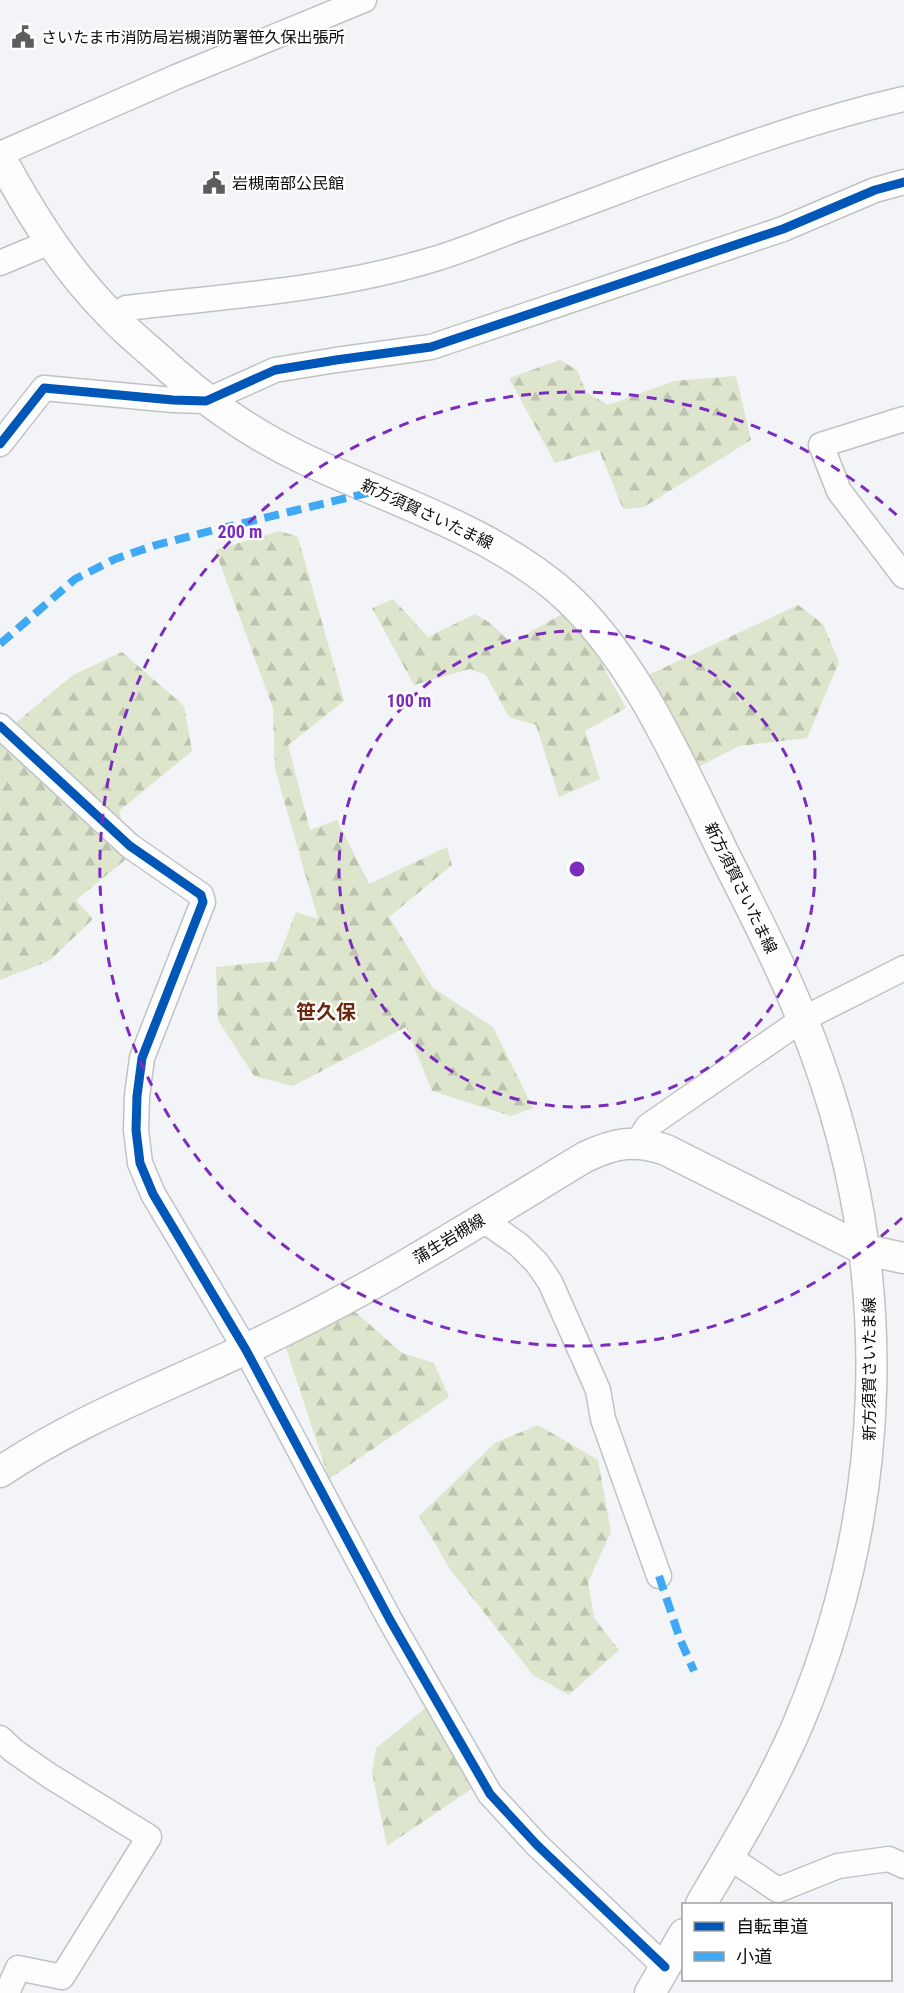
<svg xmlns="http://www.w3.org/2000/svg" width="904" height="1993" font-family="'Roboto Condensed','Noto Sans JP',sans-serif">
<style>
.forest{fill:url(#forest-firs)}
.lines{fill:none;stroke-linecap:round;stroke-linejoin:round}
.minor-casing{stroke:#c0c2c4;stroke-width:27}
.major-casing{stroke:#c0c2c4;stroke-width:33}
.minor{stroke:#fdfdfe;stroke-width:24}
.major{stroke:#fdfdfe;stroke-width:30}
.quiet{stroke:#3fa9f5;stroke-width:8;stroke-dasharray:15 8;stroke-linecap:butt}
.cycleway-casing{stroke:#fff;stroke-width:13}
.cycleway{stroke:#0057b8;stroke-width:9}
.ring{fill:none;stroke:#7b2cbf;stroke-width:3;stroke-dasharray:10 8}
.labels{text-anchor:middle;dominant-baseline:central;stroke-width:4.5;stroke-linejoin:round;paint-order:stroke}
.poi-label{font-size:16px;fill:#0b0c0d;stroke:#fff;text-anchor:start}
.street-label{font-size:16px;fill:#0b0c0d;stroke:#fff}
.quarter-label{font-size:20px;font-weight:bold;fill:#6a290f;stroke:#fff}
.centre{fill:#7b2cbf;stroke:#fff;stroke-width:3}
.ring-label{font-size:18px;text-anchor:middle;font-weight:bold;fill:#7b2cbf;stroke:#fff;stroke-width:4.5;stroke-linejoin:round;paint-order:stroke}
</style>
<defs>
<pattern id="forest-firs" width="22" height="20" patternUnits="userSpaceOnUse" patternTransform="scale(1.5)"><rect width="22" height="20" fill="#dde5cc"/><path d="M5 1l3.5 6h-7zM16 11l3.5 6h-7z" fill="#bcc3ae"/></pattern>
</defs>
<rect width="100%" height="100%" fill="#f2f4f7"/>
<g class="forest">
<polygon points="560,360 577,370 586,392 608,405 674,381 736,376 751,440 644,507 623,509 599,450 555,463 509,378"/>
<polygon points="280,531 298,537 344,701 288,745 310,830 337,820 369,884 447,847 452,865 389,917 433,988 493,1027 533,1108 511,1116 432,1091 406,1027 293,1086 254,1076 218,1020 216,967 277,961 296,912 318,919 275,769 273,708 215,550"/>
<polygon points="393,599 428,637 475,614 490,623 511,643 571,609 626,708 585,731 600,779 559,797 536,725 509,717 486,675 470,669 414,685 372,608"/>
<polygon points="798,605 823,624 839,662 807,738 739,746 689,772 644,677"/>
<polygon points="122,652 184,706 192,751 119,811 131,855 76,900 93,919 49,961 0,980 0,736 73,675"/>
<polygon points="354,1311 402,1353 434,1363 449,1397 329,1479 285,1345"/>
<polygon points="538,1425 598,1460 611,1532 588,1582 594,1618 619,1650 569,1695 533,1675 450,1569 419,1516 495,1443"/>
<polygon points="428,1706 476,1786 387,1846 372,1772 376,1748"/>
</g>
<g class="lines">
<g class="minor-casing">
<g id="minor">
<polyline points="0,154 176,77 364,0"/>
<polyline points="0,263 50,242"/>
<path d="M113 317 126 308C228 296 332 290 431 260 463 251 494 237 525 226 650 181 774 129 904 99"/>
<polyline points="904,419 821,445 839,491 904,576"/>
<polyline points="0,444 44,388 173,400 206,401 275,370 336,360 431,347 783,229 875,190 904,182"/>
<polyline points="0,726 130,846 201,895 203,902 142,1058 137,1096 136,1130 140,1163 153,1194 246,1350 390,1620 490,1794 537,1845 665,1967"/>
<polyline points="637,1143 648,1126 803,1019 904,968"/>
<polyline points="482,1219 519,1245 537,1263 550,1282 598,1390 603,1419 659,1576"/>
<polyline points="0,1738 14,1751 50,1776 149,1837 62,1977 18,1968 7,1993"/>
<polyline points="729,1857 778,1890 838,1866 889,1859 904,1866"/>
</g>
</g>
<g class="major-casing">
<g id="major">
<path d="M0 157C31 214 65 269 111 315 126 331 143 345 159 359 204 400 245 430 300 457 387 499 484 527 559 590 634 655 681 766 724 854 758 921 793 989 818 1060 896 1277 888 1511 798 1724 771 1787 735 1846 701 1904"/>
<path d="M0 1472C86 1414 185 1380 277 1334 384 1282 484 1218 585 1157 615 1143 634 1139 666 1150L865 1250 904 1258"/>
<polyline points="650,1993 684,1934"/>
</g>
</g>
<use href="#minor" class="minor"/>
<use href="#major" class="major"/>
<g class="quiet">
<polyline points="0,644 75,579 115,559 156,545 210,531 376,491"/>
<polyline points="659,1576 680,1639 694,1671"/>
</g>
<g class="cycleway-casing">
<g id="cycleway">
<polyline points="0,444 44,388 173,400 206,401 275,370 336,360 431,347 783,229 875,190 904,182"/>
<polyline points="0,726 130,846 201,895 203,902 142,1058 137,1096 136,1130 140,1163 153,1194 246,1350 390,1620 490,1794 537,1845 665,1967"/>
</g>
</g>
<use href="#cycleway" class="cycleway"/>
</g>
<g class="ring">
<circle cx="577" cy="869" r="238"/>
<path d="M902 1218A477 477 0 1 1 902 520"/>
</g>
<defs>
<g id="civic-bare" transform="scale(1.8)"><path d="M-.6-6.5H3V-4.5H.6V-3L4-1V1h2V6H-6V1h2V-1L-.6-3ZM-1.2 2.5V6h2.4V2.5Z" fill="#5c5d5f" stroke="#fff" stroke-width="2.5" paint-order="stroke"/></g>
</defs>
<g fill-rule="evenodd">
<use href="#civic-bare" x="23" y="37"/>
<use href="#civic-bare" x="214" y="183"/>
</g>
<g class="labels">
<g class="poi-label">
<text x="41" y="37">さいたま市消防局岩槻消防署笹久保出張所</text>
<text x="232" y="183">岩槻南部公民館</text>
</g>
<g class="street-label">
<text transform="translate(427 514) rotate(25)">新方須賀さいたま線</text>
<text transform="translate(741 888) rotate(64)">新方須賀さいたま線</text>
<text transform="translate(449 1239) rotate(-31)">蒲生岩槻線</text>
<text transform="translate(869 1369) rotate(-90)">新方須賀さいたま線</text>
</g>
<g class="quarter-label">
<text x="326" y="1012">笹久保</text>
</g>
</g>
<circle cx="577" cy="869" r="9" class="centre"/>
<g class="ring-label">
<text x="240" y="538">200 m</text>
<text x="409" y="707">100 m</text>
</g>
<rect x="682" y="1903" width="210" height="78" fill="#ffffff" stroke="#9d9e9e" stroke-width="1.5"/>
<rect x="694" y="1922" width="30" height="9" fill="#0057b8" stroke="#9d9e9e" stroke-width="1.5"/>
<text x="736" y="1933" font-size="18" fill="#0b0c0d">自転車道</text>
<rect x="694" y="1952" width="30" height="9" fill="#3fa9f5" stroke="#9d9e9e" stroke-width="1.5"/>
<text x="736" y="1963" font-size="18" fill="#0b0c0d">小道</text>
</svg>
